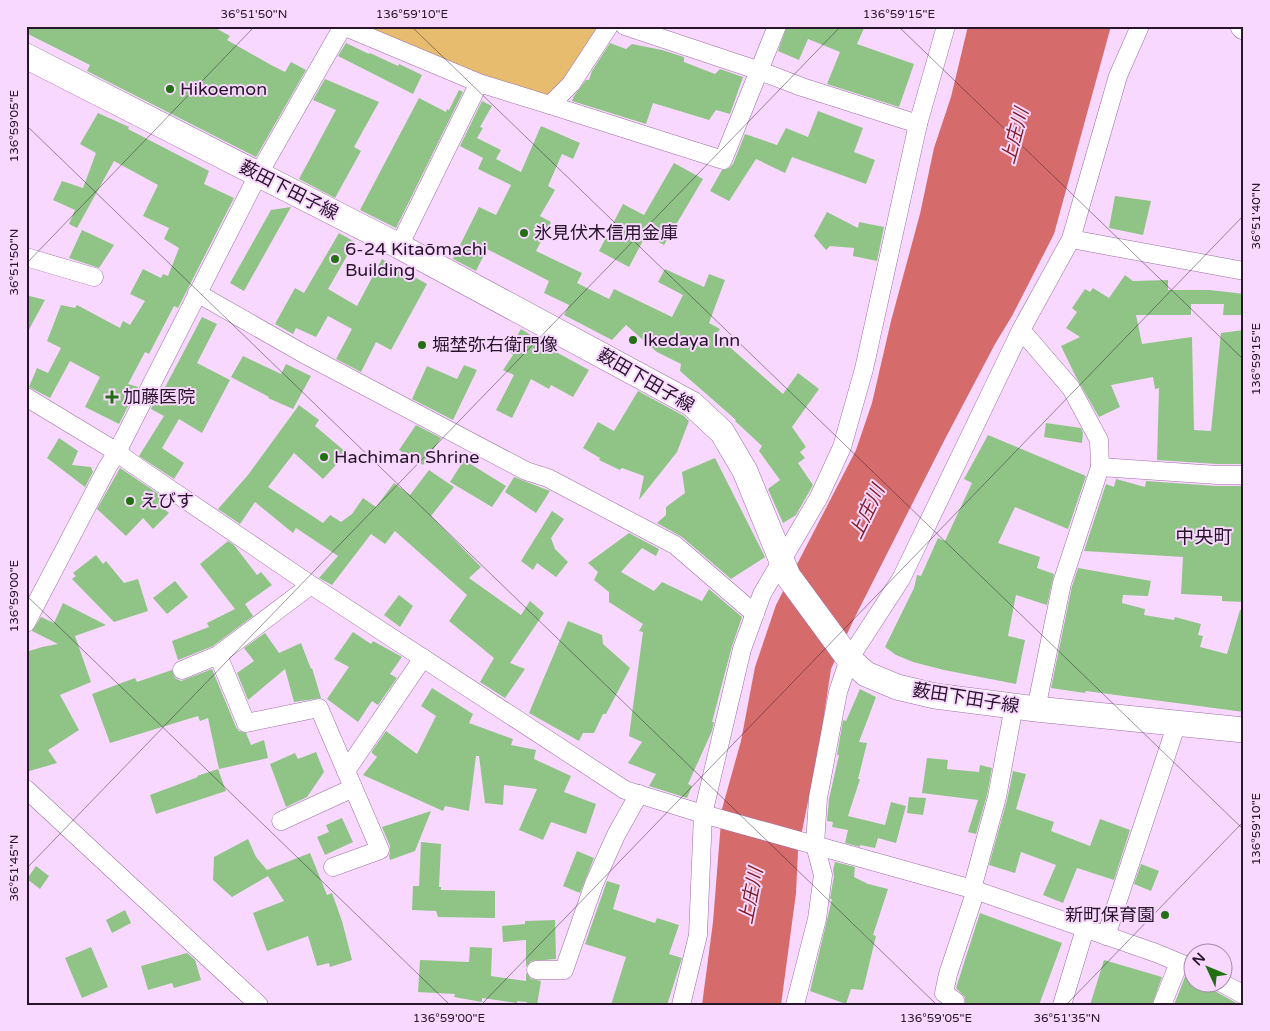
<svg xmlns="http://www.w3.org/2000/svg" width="1270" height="1031" font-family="'Varela Round','Noto Sans JP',sans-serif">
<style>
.green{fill:#e7bc6f}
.water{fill:#d66b6c}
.building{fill:#90c487}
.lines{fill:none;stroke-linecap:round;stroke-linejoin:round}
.street-casing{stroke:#9e6ea8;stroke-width:19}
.secondary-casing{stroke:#9e6ea8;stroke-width:26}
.street{stroke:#fff;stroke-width:18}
.secondary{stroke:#fff;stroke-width:25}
.ticks{fill:none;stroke:#28142b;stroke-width:1;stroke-opacity:0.45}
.poi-dot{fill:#226f14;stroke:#f8d8fe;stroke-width:2}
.labels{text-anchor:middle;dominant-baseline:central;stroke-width:4;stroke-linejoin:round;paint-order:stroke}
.poi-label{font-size:18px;fill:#28142b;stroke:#f8d8fe;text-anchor:start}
.street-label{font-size:18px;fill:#28142b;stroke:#f8d8fe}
.water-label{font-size:19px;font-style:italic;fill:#7c1a23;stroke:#f8d8fe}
.neighbourhood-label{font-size:19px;fill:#28142b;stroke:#f8d8fe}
.neatline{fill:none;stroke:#28142b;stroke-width:2}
.ticks-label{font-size:12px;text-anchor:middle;fill:#28142b}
</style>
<rect width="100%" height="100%" fill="#f8d8fe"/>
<polygon class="green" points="359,26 602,26 565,82 548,99 482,78"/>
<polygon class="water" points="968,26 1111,26 1054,234 1012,316 995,344 945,439 854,619 831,669 820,742 798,851 796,893 781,1005 702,1005 713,922 722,809 741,741 755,667 776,605 856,450 872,403 891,321 920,214 934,148 951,97"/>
<g class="building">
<polygon points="26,26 212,26 230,36 227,40 271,65 285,72 291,62 306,70 256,157 87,71 90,65 26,33"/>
<polygon points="787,26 865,26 857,44 914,64 899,107 827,84 840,52 808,39 799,60 778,51"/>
<polygon points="346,43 369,54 370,53 398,66 399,64 422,75 413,94 338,56"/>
<polygon points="610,43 626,49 632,44 662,50 684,57 684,62 715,74 720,69 743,77 730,114 716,110 709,120 653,103 646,124 572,101 574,96 586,80 589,80 592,71"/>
<polygon points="325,79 379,102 354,147 361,151 335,198 299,179 336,110 313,100"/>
<polygon points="459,90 463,92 396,228 360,210 419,98 446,112 447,109 449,110"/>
<polygon points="482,101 492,106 480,127 483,128 477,138 501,150 496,159 521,172 541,126 580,143 573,159 562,154 548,186 555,190 540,216 551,222 536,251 582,273 577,283 609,299 614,289 672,317 683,295 658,282 665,269 704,287 709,274 725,280 709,323 720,329 716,335 783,394 798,373 819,389 792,427 806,447 800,452 805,458 798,463 813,485 796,515 783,523 768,489 780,480 759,451 762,446 735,421 736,420 680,371 681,364 657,352 626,325 612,340 564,315 569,305 544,293 549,281 487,249 476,271 453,259 479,207 496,215 511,185 478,169 483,158 460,146"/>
<polygon points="818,111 863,128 854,152 875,160 866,184 792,157 785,173 756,159 729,201 710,191 722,170 729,168 733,164 745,134 777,145 786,128 808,137"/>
<polygon points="98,113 129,127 128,129 209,171 204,184 234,198 178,308 174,306 149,354 145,352 128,384 138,387 119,424 85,407 100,377 70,361 50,398 29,387 37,368 48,373 61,348 47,341 61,305 75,308 77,305 120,328 123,321 130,325 145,301 130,294 143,269 161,278 163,274 168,276 179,248 164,239 169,228 143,216 158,185 114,161 77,228 69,224 75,210 53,200 62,181 83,188 96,153 80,144"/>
<polygon points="674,163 703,179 664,245 646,235 629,267 599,251 623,204 644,215"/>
<polygon points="1115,196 1151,201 1143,235 1109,228"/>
<polygon points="291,207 244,291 230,283 271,210"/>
<polygon points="827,212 858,228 859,222 884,227 877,261 853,256 854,248 830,246 826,250 814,236"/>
<polygon points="82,230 114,245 99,268 69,258"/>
<polygon points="339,233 355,242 328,289 357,306 382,259 427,284 391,350 376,342 361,372 336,359 352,329 328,316 316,337 296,328 293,334 275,324 295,288 304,293"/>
<polygon points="1125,275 1133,281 1168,280 1168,290 1210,290 1244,294 1244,315 1223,315 1224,304 1191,304 1191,315 1136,315 1142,344 1192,337 1194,430 1211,431 1221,333 1244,330 1244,464 1217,464 1157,460 1159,388 1155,389 1153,377 1111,385 1120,407 1099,417 1076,377 1061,346 1080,337 1066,328 1077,312 1072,308 1085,289 1090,292 1093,288 1109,298"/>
<polygon points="26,295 45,300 26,335"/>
<polygon points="202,317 217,324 197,363 230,380 202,433 179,419 162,448 184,463 174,479 139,456 164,416 151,409 158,394 161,395"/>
<polygon points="521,329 537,339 536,341 589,370 573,397 551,385 549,389 531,379 512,418 496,410 514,375 503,370 513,355 508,351"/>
<polygon points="243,356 281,374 286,364 311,376 293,409 268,398 269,397 231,377"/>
<polygon points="464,365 477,370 453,420 412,399 427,366 457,379"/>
<polygon points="638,391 684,416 689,421 677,452 639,500 644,476 622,468 620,470 599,460 600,458 583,448 598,422 614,431"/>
<polygon points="299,405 319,420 315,426 347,453 323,479 294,453 268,487 323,523 330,515 341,522 352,514 363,498 376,507 394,483 410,495 429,470 454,487 431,516 481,567 469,578 521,615 530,601 544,613 510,663 525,669 505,698 480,682 494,658 449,621 467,595 395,531 385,544 371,534 332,585 319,578 338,556 296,528 293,533 255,502 240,524 218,509 248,475"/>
<polygon points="1046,423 1081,428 1083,433 1082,443 1044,437"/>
<polygon points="416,425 441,438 423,465 399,450"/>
<polygon points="988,435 1086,476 1068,529 1015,507 998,543 1040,557 1037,568 1054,574 1047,605 1016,595 1008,636 1025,640 1016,684 944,670 913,662 896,655 885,647 914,588 917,575 921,576 938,538 945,541 972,483 964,479"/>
<polygon points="59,438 78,451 72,465 91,467 93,472 85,487 47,458"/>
<polygon points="715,458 765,557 731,579 682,537 657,523 666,515 666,507 685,493 682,472"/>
<polygon points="464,460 506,486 492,507 450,482"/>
<polygon points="120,468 166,499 160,505 169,513 153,529 143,518 126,536 97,509"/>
<polygon points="514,477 550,491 536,513 505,492"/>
<polygon points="1116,479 1145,487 1146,481 1216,486 1244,486 1244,602 1222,601 1222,596 1181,594 1183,557 1084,551 1106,484 1114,487"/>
<polygon points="552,511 564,519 551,538 555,549 568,562 556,577 537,563 533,570 521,561"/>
<polygon points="629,533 659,549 656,556 642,548 621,572 654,591 662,582 702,601 709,589 742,617 732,646 712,722 714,722 712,731 688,784 692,786 687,798 649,786 656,774 628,763 642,742 629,736 643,632 639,631 643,624 609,602 609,592 594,580 598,572 588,563"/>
<polygon points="228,541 234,545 257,575 261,572 272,585 245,604 253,616 213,646 178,660 172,641 209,627 207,623 235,609 200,564"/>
<polygon points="96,555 103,564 106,561 124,583 138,579 148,611 114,622 72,579 76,576 73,573"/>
<polygon points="1078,568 1151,581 1148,596 1123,595 1122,603 1145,609 1144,615 1174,620 1175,617 1201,624 1198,635 1203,636 1200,647 1227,654 1240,610 1244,611 1244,712 1086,691 1085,693 1051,688 1072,586"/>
<polygon points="175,581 188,597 167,614 153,598"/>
<polygon points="399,595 413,606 400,627 384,615"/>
<polygon points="63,603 106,625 75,636 91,682 60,695 79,730 48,750 57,763 26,772 26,652 42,647 58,644 32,631 41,617 54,623"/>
<polygon points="568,621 602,635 603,644 630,668 606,714 603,714 594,733 583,733 579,741 529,713"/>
<polygon points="353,632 371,644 373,641 402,657 390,674 397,678 378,705 372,701 358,722 327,699 349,667 334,659"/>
<polygon points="265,633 279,653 301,643 311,669 312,668 321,698 294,702 285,669 248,700 237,673 254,661 244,648"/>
<polygon points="212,669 236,727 239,731 246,733 251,745 264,740 268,758 219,769 208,718 200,721 198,716 110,743 92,694 135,678 137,682 172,670 175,678 181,681"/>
<polygon points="432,688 473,714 469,723 513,739 511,745 536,750 534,759 571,776 564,792 596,804 586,834 551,822 543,840 519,830 537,789 504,785 503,805 485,803 479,756 476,756 469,811 445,806 443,811 363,775 377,757 372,753 372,751 386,731 417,754 436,716 421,706"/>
<polygon points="860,689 876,697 859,742 867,743 858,779 860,779 848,816 885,825 891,802 906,806 896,843 878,838 875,848 860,845 860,847 845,843 848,830 832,827 833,822 827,821 829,799 839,755 837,755 843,720 846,721"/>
<polygon points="316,752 324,772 307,797 286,807 270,764 295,753 298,759"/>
<polygon points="927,758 948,760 947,769 979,772 980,765 992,768 987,795 976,834 968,832 978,800 922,793"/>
<polygon points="218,769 226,791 156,814 150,795 198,777 197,776"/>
<polygon points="1013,771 1026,774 1016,809 1054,822 1051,831 1090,846 1100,819 1130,830 1114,880 1077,868 1063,903 1043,895 1056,865 1021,852 1015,873 989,865 1007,800"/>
<polygon points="909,797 926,798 923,815 907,813"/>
<polygon points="431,811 415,851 390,860 389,856 390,852 390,846 382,827"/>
<polygon points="342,818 353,842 325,855 317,837 329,832 326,825"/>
<polygon points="248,839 256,857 267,870 310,853 327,895 332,893 342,921 352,960 330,967 329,963 317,966 308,936 267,951 253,913 284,901 268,876 232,897 213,880 214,857"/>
<polygon points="421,842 441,844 439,887 441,887 441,890 495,891 495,918 438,917 436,911 412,910 413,886 419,886"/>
<polygon points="577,851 594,858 580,893 563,886"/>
<polygon points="835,862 855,867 854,877 868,884 888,889 873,935 876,936 863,990 851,989 846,1004 810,991 832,899 830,899 834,876 833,870"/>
<polygon points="1141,864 1159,871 1151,891 1134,884"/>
<polygon points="36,866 49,876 40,889 27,879"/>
<polygon points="607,881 620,885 613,909 655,923 657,918 679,925 669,954 682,958 667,1005 611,1005 626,957 585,944"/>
<polygon points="125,910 131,923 112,933 106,920"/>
<polygon points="980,913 1062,943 1039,1005 965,1005 965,997 956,988"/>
<polygon points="555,920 556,959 531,961 526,967 526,940 503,942 502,926 525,924 525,921"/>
<polygon points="91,947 108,987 82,998 65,958"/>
<polygon points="470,947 492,948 491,976 526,981 526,973 531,979 541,981 537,1005 527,1005 527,1002 517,1001 517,1003 482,998 482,1002 454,997 455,994 418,992 420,960 469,962"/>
<polygon points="187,953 195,960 201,980 174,988 172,983 148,990 141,966"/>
<polygon points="1104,960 1162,977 1152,1005 1090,1005"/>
<polygon points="1185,977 1192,979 1192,984 1202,984 1240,1005 1174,1005"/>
</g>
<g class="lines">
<g class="street-casing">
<g id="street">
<polyline points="343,26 479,83 550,105 571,84 609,26"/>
<polyline points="625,26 760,71 802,87 918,124"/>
<polyline points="550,105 723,160 777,26"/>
<polyline points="1071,239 1244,271"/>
<polyline points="399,246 479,83"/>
<polyline points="26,257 94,277"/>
<polyline points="197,293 304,354 526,471 548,478 675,545 755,614"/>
<polyline points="1021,330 1071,388 1099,440 1100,467 1062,583 1036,709"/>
<polyline points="26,397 117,452 130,462 311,585 625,790 703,814 972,889 1156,953 1192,968"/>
<polyline points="1100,467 1217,475 1244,475"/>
<polyline points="26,623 107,468 117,452 258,175 343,26"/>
<polyline points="218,655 246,723 319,708 380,850 333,867"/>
<polyline points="182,670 218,655 311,585"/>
<polyline points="346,771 423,658"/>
<polyline points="26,789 259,1005"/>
<polyline points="281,821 353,788"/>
<polyline points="972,889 997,797 1014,706"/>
<polyline points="1106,936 1177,723"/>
<polyline points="536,970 564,970 594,884 616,835 639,794"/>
<polyline points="1222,983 1244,995"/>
<polyline points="681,1005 698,935 703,814 742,649 762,594 819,497 842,447 864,369 918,124 946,26"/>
<polyline points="795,1005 817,919 823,875 815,845 818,798 838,692 849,659 901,579 1021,330 1071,239 1118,76 1140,26"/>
<polyline points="954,1005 955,1001 944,993 948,974 976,890"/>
<polyline points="1062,1005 1085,929"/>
<polyline points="1162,1005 1179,963"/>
</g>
</g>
<g class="secondary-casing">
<g id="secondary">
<polyline points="1243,26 1244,27"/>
<polyline points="26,56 399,246 692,404 722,432 745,471 788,576 849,659 866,674 897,687 935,696 1036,709 1244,730"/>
</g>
</g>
<use href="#street" class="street"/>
<use href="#secondary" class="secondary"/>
</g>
<path class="ticks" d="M411 26 1244 830M898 26 1244 360M26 125 937 1005M26 264 255 26M26 595 450 1005M26 869 841 26M481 1005 1244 215M1066 1005 1244 821"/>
<g class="poi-dot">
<circle cx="170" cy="89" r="5"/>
<circle cx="524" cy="233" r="5"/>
<circle cx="335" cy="259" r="5"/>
<circle cx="633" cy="340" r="5"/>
<circle cx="422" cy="345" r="5"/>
<path d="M109.5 389.5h5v5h5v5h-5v5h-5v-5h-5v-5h5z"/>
<circle cx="324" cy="457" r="5"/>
<circle cx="130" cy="501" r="5"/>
<circle cx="1165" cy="915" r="5"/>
</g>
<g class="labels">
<g class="poi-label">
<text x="180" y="89">Hikoemon</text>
<text x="534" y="233">氷見伏木信用金庫</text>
<text x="345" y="249">6-24 Kitaōmachi<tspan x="345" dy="21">Building</tspan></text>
<text x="643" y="340">Ikedaya Inn</text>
<text x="432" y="345">堀埜弥右衛門像</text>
<text x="123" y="397">加藤医院</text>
<text x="334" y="457">Hachiman Shrine</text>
<text x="140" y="501">えびす</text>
<text x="1155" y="915" text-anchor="end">新町保育園</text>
</g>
<g class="street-label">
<text transform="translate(289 190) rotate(27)">薮田下田子線</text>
<text transform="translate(646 380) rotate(30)">薮田下田子線</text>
<text transform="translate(966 698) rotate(9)">薮田下田子線</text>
</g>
<g class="water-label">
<text transform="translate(1015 136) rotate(-75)">上庄川</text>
<text transform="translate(867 512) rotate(-64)">上庄川</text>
<text transform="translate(751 896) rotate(-79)">上庄川</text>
</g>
<g class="neighbourhood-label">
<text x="1204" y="537">中央町</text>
</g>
</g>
<rect width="1270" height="1031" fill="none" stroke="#f8d8fe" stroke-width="55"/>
<g transform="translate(1208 968) rotate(314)"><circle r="24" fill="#f8d8fe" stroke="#a58aaa"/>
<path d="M0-4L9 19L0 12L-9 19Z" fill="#226f14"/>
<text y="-8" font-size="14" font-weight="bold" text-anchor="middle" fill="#28142b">N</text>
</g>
<rect x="28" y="28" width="1214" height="976" class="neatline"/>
<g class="ticks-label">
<text x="254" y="18">36°51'50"N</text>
<text x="412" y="18">136°59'10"E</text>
<text x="899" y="18">136°59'15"E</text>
<text transform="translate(14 126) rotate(-90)" y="4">136°59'05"E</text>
<text transform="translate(1256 216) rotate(-90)" y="4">36°51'40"N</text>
<text transform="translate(14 262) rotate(-90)" y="4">36°51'50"N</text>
<text transform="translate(1256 359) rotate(-90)" y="4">136°59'15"E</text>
<text transform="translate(14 596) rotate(-90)" y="4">136°59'00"E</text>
<text transform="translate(1256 829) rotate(-90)" y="4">136°59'10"E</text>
<text transform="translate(14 868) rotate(-90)" y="4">36°51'45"N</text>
<text x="449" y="1022">136°59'00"E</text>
<text x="936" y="1022">136°59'05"E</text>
<text x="1067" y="1022">36°51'35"N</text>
</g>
</svg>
